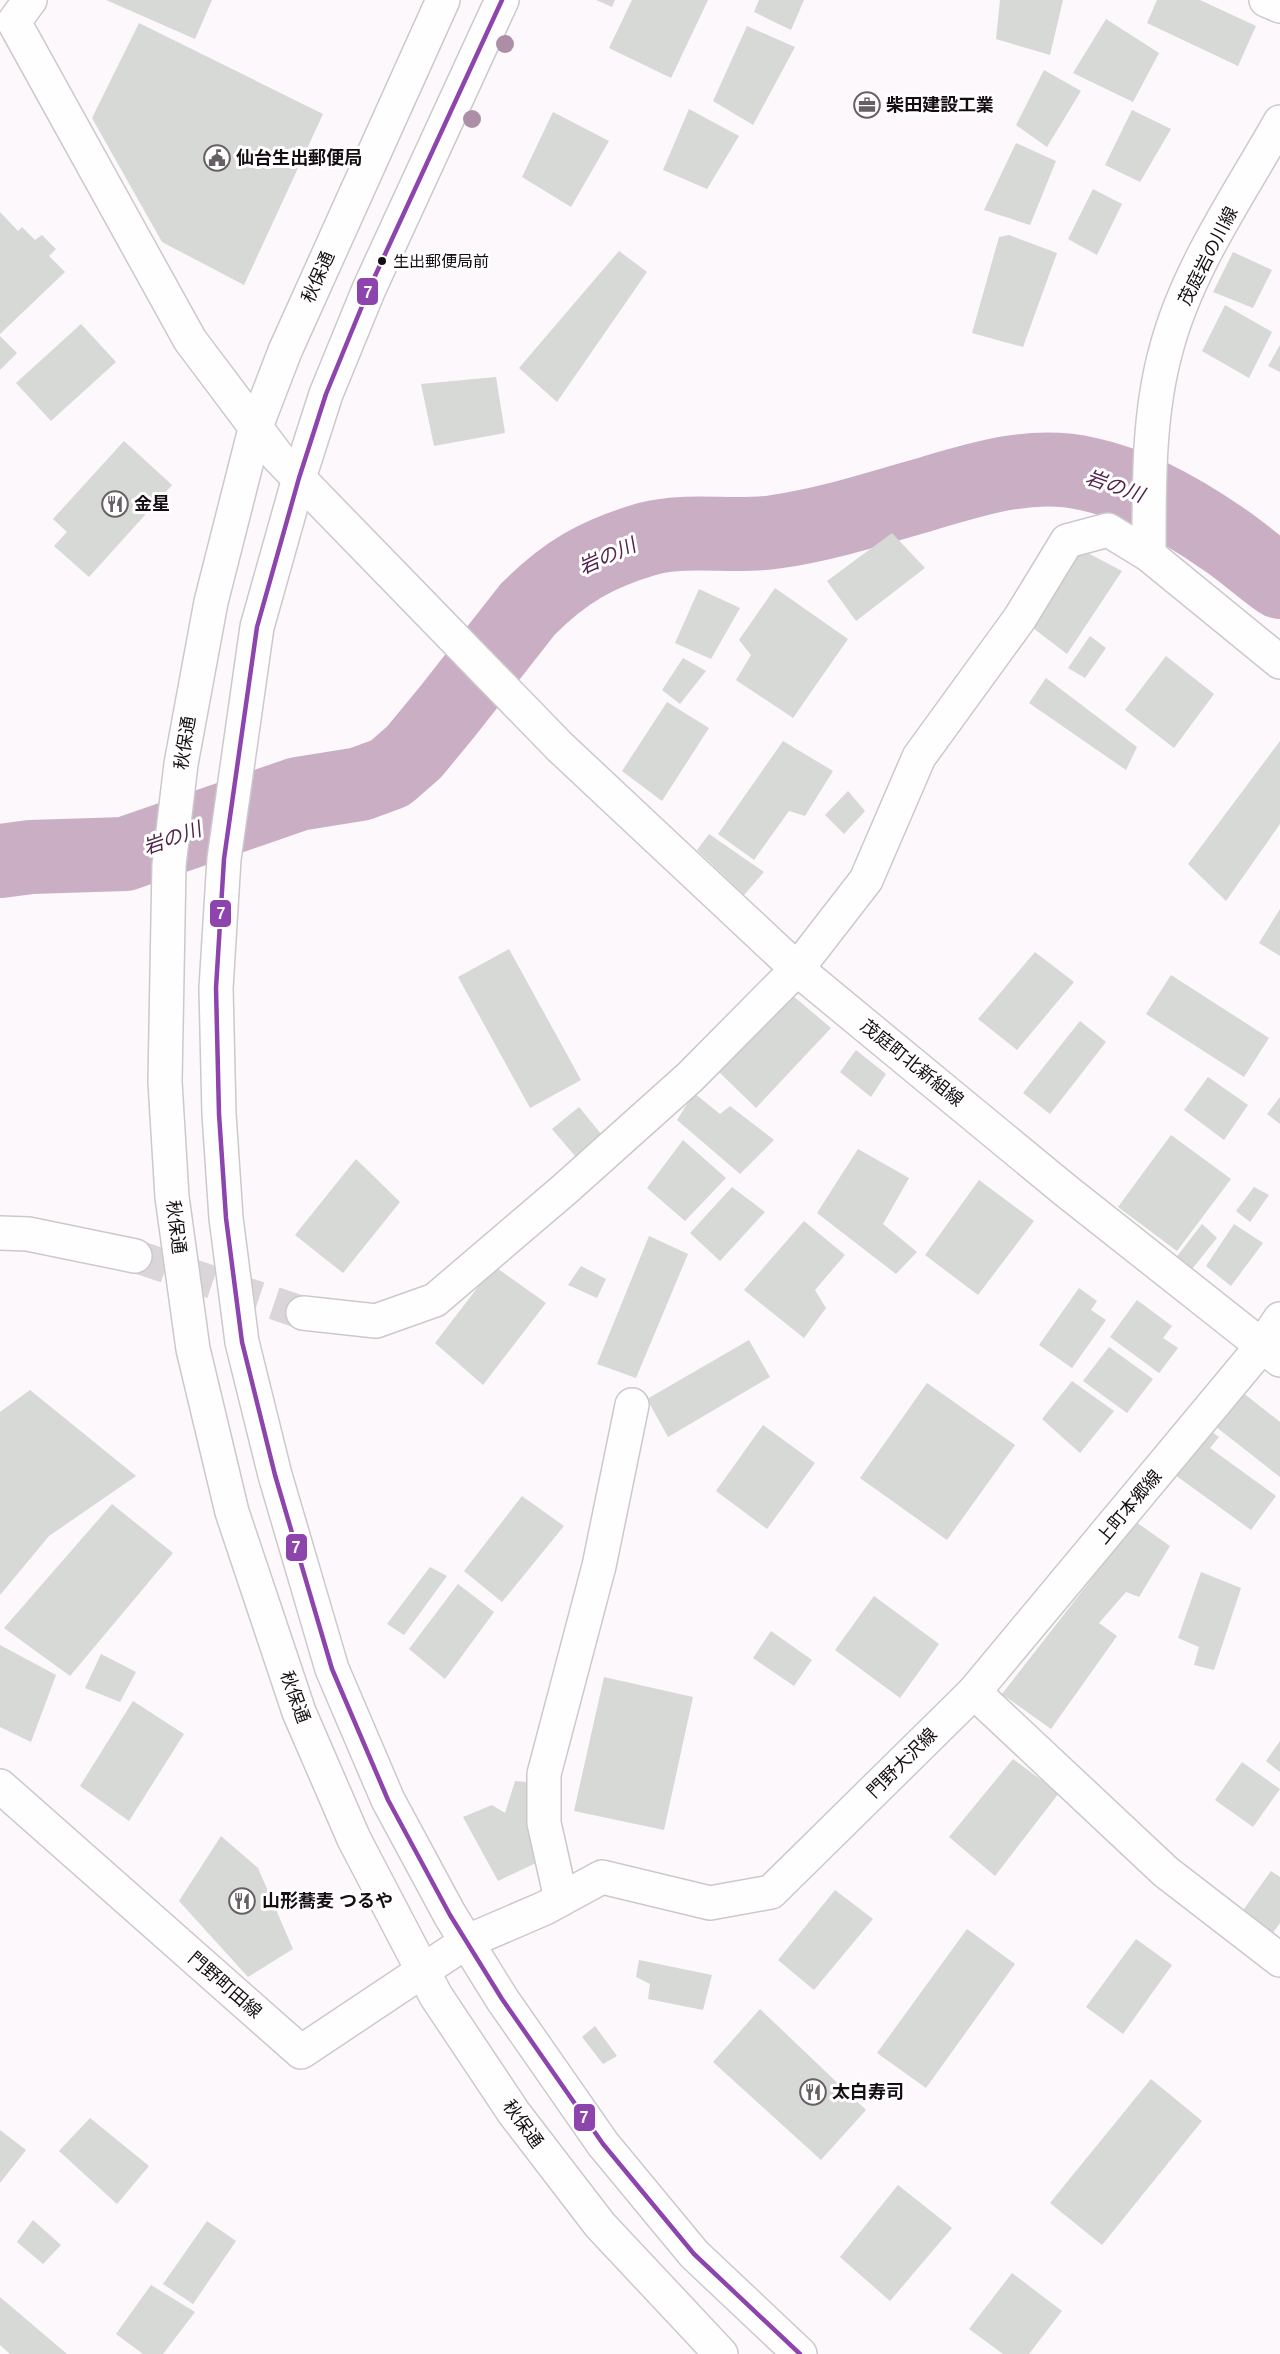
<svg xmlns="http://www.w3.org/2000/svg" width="1280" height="2354" font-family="Arial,'Noto Sans JP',sans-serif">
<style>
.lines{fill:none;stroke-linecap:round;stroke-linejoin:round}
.river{stroke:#caaec4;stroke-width:74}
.building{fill:#d7d9d6}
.minor-tunnel{stroke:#d9d5d8;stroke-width:33;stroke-dasharray:33 16;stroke-linecap:butt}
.minor-casing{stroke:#cdc8cc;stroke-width:36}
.trunk-casing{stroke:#cdc8cc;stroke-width:36}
.minor{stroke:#fffefe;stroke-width:33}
.trunk{stroke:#fffefe;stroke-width:33}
.bus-1-casing{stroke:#fff;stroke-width:9}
.bus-1{stroke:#8e44ad;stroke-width:4.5}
.tree{fill:#ac8ea6}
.bus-dot{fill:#150e13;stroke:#fff;stroke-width:2}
.labels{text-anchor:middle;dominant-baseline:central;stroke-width:6;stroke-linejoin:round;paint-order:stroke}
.bus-label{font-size:16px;fill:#150e13;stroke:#fff;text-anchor:start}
.poi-label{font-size:18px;font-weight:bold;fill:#150e13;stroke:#fff;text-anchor:start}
.street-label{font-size:18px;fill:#150e13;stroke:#fff}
.water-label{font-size:20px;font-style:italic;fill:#54234c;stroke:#fff}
.line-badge{stroke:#fff;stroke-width:2}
.badge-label{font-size:16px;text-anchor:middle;font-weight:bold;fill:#fff}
</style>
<rect width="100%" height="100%" fill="#fcf8fb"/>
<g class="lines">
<path class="river" d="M0 861 31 857 125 854 298 794 360 784 390 773 414 752 447 712 528 609C565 572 596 554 647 539 688 528 733 538 774 532 824 525 875 509 923 495 977 479 1031 461 1088 474 1135 484 1183 511 1222 538 1242 551 1260 568 1280 582"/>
</g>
<g class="building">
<polygon points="106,0 212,0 195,39"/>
<polygon points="596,0 615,0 612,7"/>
<polygon points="632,0 708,0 671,78 609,48"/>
<polygon points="759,0 804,0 791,30 754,12"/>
<polygon points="1000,0 1063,0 1050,55 996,39"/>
<polygon points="1157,0 1200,0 1256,26 1238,66 1147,23"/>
<polygon points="1106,19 1159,53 1133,102 1073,73"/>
<polygon points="139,23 323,114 244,285 162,242 92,118"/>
<polygon points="747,26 795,47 753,125 713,101"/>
<polygon points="1044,70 1081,91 1047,147 1016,125"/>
<polygon points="689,109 739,136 707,189 663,170"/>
<polygon points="1132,110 1171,129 1140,182 1105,165"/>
<polygon points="553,112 609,141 571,207 522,177"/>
<polygon points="1016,143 1056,161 1030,225 984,210"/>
<polygon points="1093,189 1122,204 1097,255 1068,239"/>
<polygon points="0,212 18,231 22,227 35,240 42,235 56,249 49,256 65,272 0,334"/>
<polygon points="1009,235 1057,253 1023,347 972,333 999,237"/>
<polygon points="619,251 647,272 557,402 519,368"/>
<polygon points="1233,252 1272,270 1253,308 1213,292"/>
<polygon points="1225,305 1272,332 1249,378 1202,351"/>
<polygon points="81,324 116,362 51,421 16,383"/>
<polygon points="0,336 17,353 0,370"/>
<polygon points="1280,345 1280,372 1268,366"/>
<polygon points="496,377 505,433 434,446 421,384"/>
<polygon points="124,441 172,485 89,577 54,546 67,532 53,519"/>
<polygon points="892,533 925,568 856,621 827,581"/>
<polygon points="1082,550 1122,571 1067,654 1033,628"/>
<polygon points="775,588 848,639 793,718 736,680 751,655 739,640"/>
<polygon points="699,589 740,608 711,659 675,643"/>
<polygon points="1090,636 1106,648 1085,678 1068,668"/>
<polygon points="1166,656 1214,694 1174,748 1125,710"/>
<polygon points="683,658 706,671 680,704 662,690"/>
<polygon points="1046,678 1137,747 1126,770 1029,703"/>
<polygon points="667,702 709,728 662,801 622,771"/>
<polygon points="783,741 833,771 805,816 789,811 754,860 718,834"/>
<polygon points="1280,741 1280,824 1226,901 1188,864"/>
<polygon points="848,791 865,811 844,834 825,815"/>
<polygon points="709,834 764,872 744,895 697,850"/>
<polygon points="1280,909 1280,956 1259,943"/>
<polygon points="509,949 581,1080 530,1108 458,977"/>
<polygon points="1035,952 1074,982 1017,1050 978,1019"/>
<polygon points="1171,975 1269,1038 1244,1077 1146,1014"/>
<polygon points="792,995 831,1028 756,1108 719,1072"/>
<polygon points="1080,1021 1106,1042 1050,1114 1023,1093"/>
<polygon points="856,1050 886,1074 871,1097 840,1072"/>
<polygon points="1208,1077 1248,1105 1224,1140 1184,1110"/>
<polygon points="694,1093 720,1114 730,1106 774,1140 740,1174 677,1120"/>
<polygon points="1280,1097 1280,1124 1267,1114"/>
<polygon points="579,1107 601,1134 575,1156 552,1129"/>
<polygon points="1171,1135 1231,1179 1177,1251 1118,1207"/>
<polygon points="683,1140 726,1178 685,1221 647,1188"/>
<polygon points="858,1149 909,1178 883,1224 917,1252 896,1274 817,1213"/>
<polygon points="356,1159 400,1202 343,1273 295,1235"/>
<polygon points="979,1180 1034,1221 978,1295 925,1255"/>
<polygon points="732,1187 765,1212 720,1261 690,1233"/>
<polygon points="1254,1187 1269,1195 1250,1222 1236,1211"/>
<polygon points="804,1221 845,1255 815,1290 826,1308 804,1338 744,1290"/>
<polygon points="1202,1224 1217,1238 1192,1269 1175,1259"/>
<polygon points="1234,1224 1263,1243 1231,1286 1206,1266"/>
<polygon points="649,1236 688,1254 636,1378 597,1364"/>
<polygon points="494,1266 546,1303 483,1385 435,1343"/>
<polygon points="581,1266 606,1279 597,1298 568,1285"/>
<polygon points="1079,1288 1097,1301 1091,1310 1106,1320 1072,1368 1039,1345"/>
<polygon points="1137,1300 1172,1326 1163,1338 1178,1348 1159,1373 1110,1337"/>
<polygon points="749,1340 770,1377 668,1437 647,1399"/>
<polygon points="1109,1347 1153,1379 1127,1413 1083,1381"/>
<polygon points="1072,1381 1114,1411 1080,1453 1042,1419"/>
<polygon points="927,1383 1015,1445 947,1540 860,1478"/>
<polygon points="1237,1388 1280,1422 1280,1477 1211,1423"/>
<polygon points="30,1390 136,1476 49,1536 0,1595 0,1412"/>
<polygon points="763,1425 815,1463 767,1529 716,1491"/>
<polygon points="1204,1426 1219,1437 1210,1448 1276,1496 1251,1530 1171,1472"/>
<polygon points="522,1496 564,1526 502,1602 464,1571"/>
<polygon points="112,1504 173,1553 70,1676 4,1628"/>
<polygon points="1136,1522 1170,1546 1139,1597 1126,1592 1099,1623 1117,1636 1051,1729 1002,1694"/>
<polygon points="430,1567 447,1576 404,1635 387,1624"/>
<polygon points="1201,1572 1241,1588 1214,1670 1194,1665 1199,1647 1178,1638"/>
<polygon points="458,1584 494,1612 445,1679 409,1649"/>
<polygon points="874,1596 939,1644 900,1698 835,1650"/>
<polygon points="771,1631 812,1660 794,1686 753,1658"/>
<polygon points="0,1645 56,1675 31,1742 0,1727"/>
<polygon points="101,1654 136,1672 120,1702 85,1688"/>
<polygon points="604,1677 693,1697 664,1830 574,1811"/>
<polygon points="133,1701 184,1734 129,1821 80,1786"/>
<polygon points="1280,1741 1280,1772 1266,1761"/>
<polygon points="1013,1759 1059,1793 995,1876 949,1837"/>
<polygon points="1242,1762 1280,1789 1253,1827 1215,1800"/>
<polygon points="515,1781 526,1782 536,1863 498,1881 463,1817 492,1805 505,1813"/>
<polygon points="221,1836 258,1868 293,1949 248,1977 179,1901"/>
<polygon points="1271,1871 1280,1877 1280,1923 1269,1938 1239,1916"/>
<polygon points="835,1890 873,1919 814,1990 778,1960"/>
<polygon points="967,1929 1015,1964 926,2088 877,2053"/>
<polygon points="1136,1939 1172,1965 1123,2034 1086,2007"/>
<polygon points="639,1960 712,1975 703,2010 648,1999 650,1984 636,1977"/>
<polygon points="760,2009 866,2110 821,2160 713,2062"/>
<polygon points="595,2026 617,2056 603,2064 582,2037"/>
<polygon points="1151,2079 1202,2121 1102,2245 1050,2203"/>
<polygon points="90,2118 149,2166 117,2204 59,2151"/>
<polygon points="0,2130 26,2150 0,2183"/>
<polygon points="898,2185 952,2228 890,2301 840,2257"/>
<polygon points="33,2220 61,2245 43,2264 17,2242"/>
<polygon points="207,2221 236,2241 193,2304 163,2284"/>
<polygon points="1012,2273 1062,2311 1029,2354 1003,2354 969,2329"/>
<polygon points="151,2285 195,2312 163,2354 143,2354 116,2334"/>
<polygon points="0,2297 67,2354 10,2354 0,2345"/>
</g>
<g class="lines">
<polyline class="minor-tunnel" points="135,1256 303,1313"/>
<g class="minor-casing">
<g id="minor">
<polyline points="30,0 14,22 190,340 278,457 560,747 797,969 1065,1190 1280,1360"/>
<polyline points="1266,0 1280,6"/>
<path d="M1280 122C1239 195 1187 269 1166 350 1148 415 1149 488 1149 555L1280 662"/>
<polyline points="0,1233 28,1234 135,1256"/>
<polyline points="303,1313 376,1321 435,1300 565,1189 690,1077 797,969 866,880 919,757 1020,618 1067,541 1108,530 1149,555"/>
<polyline points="974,1692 1178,1447 1262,1346 1280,1319"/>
<polyline points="0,1786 301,2052 466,1942 545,1908 602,1877 710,1903 771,1892 974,1692 1166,1872 1280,1960"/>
<polyline points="561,1899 544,1823 544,1774 599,1566 632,1405"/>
</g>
</g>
<g class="trunk-casing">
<g id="trunk">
<polyline points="443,0 285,351 255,429 211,602 181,764 169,865 165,1082 172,1197 193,1349 232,1512 299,1712 354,1839 436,1996 514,2113 600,2225 721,2354"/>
<polyline points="502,0 369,289 326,394 299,478 257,627 224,859 216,988 219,1114 226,1218 242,1342 275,1475 332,1669 388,1800 450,1915 502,1999 603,2144 694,2254 800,2354"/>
</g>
</g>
<use href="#minor" class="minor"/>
<use href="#trunk" class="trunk"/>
<g class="bus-1-casing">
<polyline id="bus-1" points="502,0 369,289 326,394 299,478 257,627 224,859 216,988 219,1114 226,1218 242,1342 275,1475 332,1669 388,1800 450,1915 502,1999 603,2144 694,2254 800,2354"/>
</g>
<use href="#bus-1" class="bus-1"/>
</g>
<g class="tree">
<circle cx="505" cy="44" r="9"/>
<circle cx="472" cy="119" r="9"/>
</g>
<defs>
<g id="office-ring" transform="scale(1.35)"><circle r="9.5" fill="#fff" stroke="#666064" stroke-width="1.5"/><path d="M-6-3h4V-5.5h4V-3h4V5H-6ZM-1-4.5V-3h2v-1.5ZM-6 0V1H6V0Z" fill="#666064"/></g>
<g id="civic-ring" transform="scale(1.35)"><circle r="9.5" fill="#fff" stroke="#666064" stroke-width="1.5"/><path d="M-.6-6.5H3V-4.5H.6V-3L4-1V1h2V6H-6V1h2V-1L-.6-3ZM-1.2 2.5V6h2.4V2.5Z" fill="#666064"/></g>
<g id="restaurant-ring" transform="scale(1.35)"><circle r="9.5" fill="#fff" stroke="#666064" stroke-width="1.5"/><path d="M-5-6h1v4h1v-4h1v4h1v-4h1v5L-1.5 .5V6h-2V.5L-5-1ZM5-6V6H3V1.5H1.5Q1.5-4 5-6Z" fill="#666064"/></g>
</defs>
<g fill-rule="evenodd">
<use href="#office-ring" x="867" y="105"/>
<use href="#civic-ring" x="217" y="158"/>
<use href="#restaurant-ring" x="115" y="504"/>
<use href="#restaurant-ring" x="242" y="1901"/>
<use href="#restaurant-ring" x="813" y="2092"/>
</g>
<circle class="bus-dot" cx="382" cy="261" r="5"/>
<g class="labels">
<g class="bus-label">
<text x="393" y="261">生出郵便局前</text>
</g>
<g class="poi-label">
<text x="886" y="105">柴田建設工業</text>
<text x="236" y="158">仙台生出郵便局</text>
<text x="134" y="504">金星</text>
<text x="262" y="1901">山形蕎麦 つるや</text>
<text x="832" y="2092">太白寿司</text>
</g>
<g class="street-label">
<text transform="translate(1208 256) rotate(-63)">茂庭岩の川線</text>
<text transform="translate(318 277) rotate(-66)">秋保通</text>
<text transform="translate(185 743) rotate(-81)">秋保通</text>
<text transform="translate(912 1063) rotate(39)">茂庭町北新組線</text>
<text transform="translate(176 1227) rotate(83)">秋保通</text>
<text transform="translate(1129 1507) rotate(-50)">上町本郷線</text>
<text transform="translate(295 1697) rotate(70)">秋保通</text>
<text transform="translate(902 1763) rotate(-45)">門野大沢線</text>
<text transform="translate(225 1985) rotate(41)">門野町田線</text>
<text transform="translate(523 2124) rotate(54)">秋保通</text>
</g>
<g class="water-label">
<text transform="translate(1115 486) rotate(19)">岩の川</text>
<text transform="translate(607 556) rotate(-24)">岩の川</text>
<text transform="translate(172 838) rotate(-19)">岩の川</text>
</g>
</g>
<g class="line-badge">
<rect x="356" y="277" width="23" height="29" rx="6" fill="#8e44ad"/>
<rect x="209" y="899" width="23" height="29" rx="6" fill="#8e44ad"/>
<rect x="285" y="1533" width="23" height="29" rx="6" fill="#8e44ad"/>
<rect x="573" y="2103" width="23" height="29" rx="6" fill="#8e44ad"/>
</g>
<g class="badge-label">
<text x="368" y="298">7</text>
<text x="221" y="919">7</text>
<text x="296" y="1553">7</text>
<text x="584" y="2123">7</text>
</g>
</svg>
